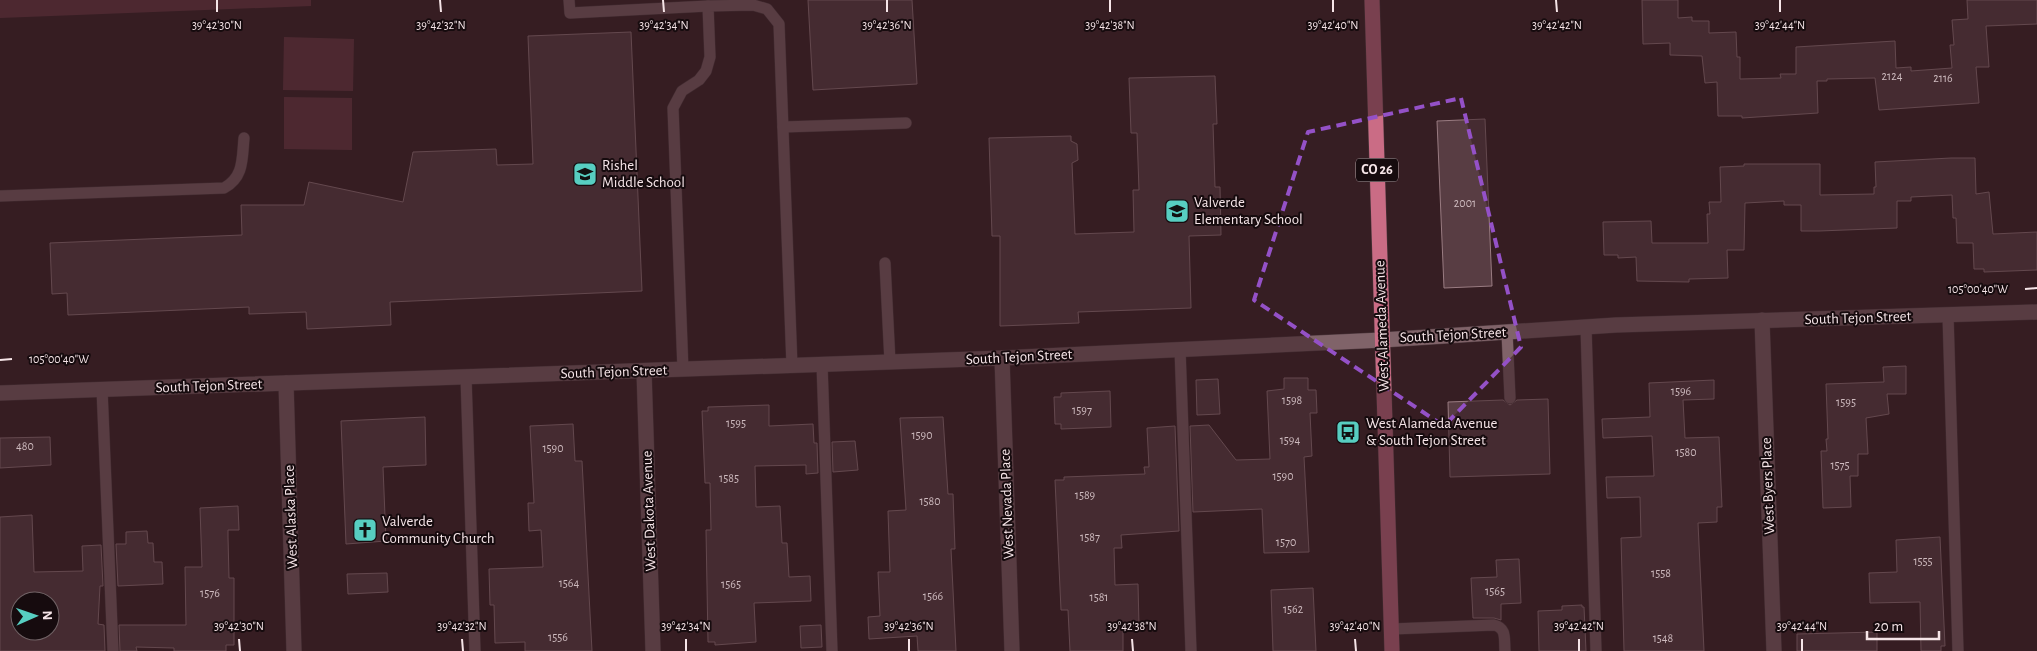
<svg xmlns="http://www.w3.org/2000/svg" width="2037" height="651" font-family="'Alegreya Sans',sans-serif">
<style>
.green{fill:#683742}
.building{fill:#583d43;stroke:#9a7c82;fill-rule:evenodd}
.lines{fill:none;stroke-linecap:round;stroke-linejoin:round}
.service-casing{stroke:#503c41;stroke-width:12}
.minor-casing{stroke:#503c41;stroke-width:16}
.tertiary-casing{stroke:#503c41;stroke-width:16}
.primary-casing{stroke:#503c41;stroke-width:16}
.service{stroke:#806369;stroke-width:11}
.minor{stroke:#806369;stroke-width:15}
.tertiary{stroke:#806369;stroke-width:15}
.primary{stroke:#ca6c85;stroke-width:15}
.marked{fill:none;stroke:#9451c7;stroke-width:4;stroke-dasharray:10 6;stroke-linejoin:round}
.ticks{fill:none;stroke:#f6e5e8;stroke-width:2}
.labels{text-anchor:middle;dominant-baseline:central;stroke-width:4;stroke-linejoin:round;paint-order:stroke}
.number-label{font-size:12px;fill:#cebbbf}
.shield{fill:#160b0e;stroke:#b3a4a7;stroke-width:1}
.shield-label{font-size:14px;font-weight:bold;fill:#f6e5e8}
.poi-label{font-size:15px;fill:#f6e5e8;stroke:#160b0e;text-anchor:start}
.street-label{font-size:15px;fill:#f6e5e8;stroke:#160b0e}
.ticks-label{font-size:12px;text-anchor:middle;fill:#f6e5e8;stroke:#160b0e;stroke-width:4;stroke-linejoin:round;paint-order:stroke}
</style>
<rect width="100%" height="100%" fill="#361e23"/>
<g class="green">
<polygon points="0,0 311,0 311,6 0,18"/>
<polygon points="284,37 354,39 353,91 283,90"/>
<polygon points="284,97 352,98 352,150 284,149"/>
</g>
<g class="building">
<polygon points="808,0 912,0 917,84 813,90"/>
<polygon points="1642,0 1678,0 1678,18 1692,17 1692,21 1709,21 1709,33 1736,32 1737,57 1740,57 1740,79 1781,78 1780,74 1796,74 1796,47 1895,41 1896,68 1911,67 1911,71 1952,68 1950,45 1954,45 1952,20 1968,19 1967,0 2037,0 2037,24 1986,26 1989,67 1976,67 1979,103 1879,110 1875,78 1827,79 1827,81 1817,81 1818,113 1742,118 1742,116 1718,116 1717,82 1705,83 1702,56 1670,55 1670,43 1643,44"/>
<polygon points="631,32 642,291 390,302 391,325 307,329 306,312 249,314 249,307 68,315 67,293 52,294 50,243 242,235 241,205 304,205 309,182 403,202 413,152 496,149 497,165 533,164 528,36"/>
<polygon points="1215,76 1217,124 1213,124 1215,187 1220,187 1221,235 1189,236 1191,308 1078,312 1079,323 1000,326 1000,236 992,236 989,138 1071,136 1071,141 1077,144 1078,160 1072,163 1075,234 1134,232 1133,190 1139,190 1137,133 1131,133 1129,78"/>
<polygon points="1485,119 1492,286 1444,288 1437,121"/>
<polygon points="1951,158 1975,158 1976,194 1989,192 1993,234 2037,232 2037,270 1984,272 1984,269 1974,269 1973,243 1957,243 1956,218 1953,218 1952,195 1911,197 1911,201 1897,201 1897,228 1819,231 1801,231 1801,205 1784,205 1784,201 1745,203 1744,250 1727,250 1728,278 1689,279 1689,282 1637,281 1636,257 1618,258 1618,255 1604,255 1603,222 1651,221 1652,243 1708,243 1707,214 1710,214 1709,202 1721,202 1720,167 1744,166 1744,164 1820,164 1820,195 1874,194 1874,187 1876,187 1875,162"/>
<polygon points="1906,366 1906,394 1887,394 1889,414 1866,418 1868,454 1858,454 1858,476 1850,476 1851,507 1823,508 1821,451 1827,451 1826,439 1828,439 1826,384 1884,382 1883,367"/>
<polygon points="1284,378 1308,378 1308,390 1316,390 1317,413 1310,413 1312,456 1304,457 1309,552 1264,553 1262,509 1193,512 1190,426 1209,425 1236,460 1270,459 1267,391 1284,389"/>
<polygon points="1218,379 1220,414 1197,415 1196,380"/>
<polygon points="1714,380 1714,399 1683,400 1685,438 1719,437 1722,507 1717,507 1717,522 1698,523 1704,651 1624,651 1621,538 1641,537 1640,497 1607,498 1606,477 1654,476 1652,436 1603,438 1602,419 1650,417 1649,383"/>
<polygon points="1110,391 1111,427 1061,429 1061,424 1055,424 1054,397 1061,397 1061,393"/>
<polygon points="1548,399 1550,474 1450,477 1448,402 1503,400 1510,405 1517,400"/>
<polygon points="769,405 769,426 813,424 814,443 817,443 818,473 806,474 806,465 755,466 756,507 780,506 782,543 787,543 789,577 810,576 811,601 754,603 756,642 715,645 715,642 708,642 706,530 711,530 710,483 705,483 702,411 708,411 708,407"/>
<polygon points="425,417 426,465 383,467 386,541 346,544 341,421"/>
<polygon points="943,417 948,494 953,494 955,549 951,549 956,651 918,651 917,636 869,639 868,617 880,616 878,572 890,572 888,511 906,510 900,418"/>
<polygon points="573,424 575,461 582,461 592,651 525,651 525,642 495,643 494,605 490,605 489,569 543,567 541,530 529,531 528,503 534,503 530,426"/>
<polygon points="1175,426 1179,531 1121,535 1122,548 1114,548 1115,585 1138,584 1139,626 1123,627 1123,651 1070,651 1068,610 1061,610 1055,480 1064,480 1064,477 1145,474 1144,467 1149,467 1147,428"/>
<polygon points="50,437 51,465 0,468 0,438"/>
<polygon points="855,441 858,470 833,472 832,442"/>
<polygon points="238,506 239,530 228,530 228,537 229,578 234,578 234,645 226,645 226,651 174,651 174,648 136,647 137,651 120,651 119,625 186,625 185,567 202,567 200,508"/>
<path d="M32 515 34 572 83 571 82 546 101 545 103 586H100L98 624 104 625 105 651H0V517ZM20 601H50V631H20Z"/>
<polygon points="147,531 148,543 153,543 154,562 162,562 163,584 118,586 116,544 126,544 126,532"/>
<polygon points="1940,537 1945,646 1941,646 1941,651 1921,651 1920,602 1870,603 1869,573 1897,572 1896,540"/>
<polygon points="1519,559 1521,603 1501,604 1501,620 1494,618 1473,618 1471,578 1497,577 1496,560"/>
<polygon points="387,573 388,592 348,594 347,574"/>
<polygon points="1313,588 1316,651 1273,651 1271,590"/>
<polygon points="1582,605 1582,607 1584,607 1586,651 1539,651 1538,611 1562,610 1562,606"/>
<polygon points="821,625 822,647 801,648 800,626"/>
<polygon points="1877,632 1877,651 1797,651 1797,634"/>
</g>
<g class="lines">
<g class="service-casing">
<g id="service">
<polyline points="569,0 570,13 708,6"/>
<polyline points="783,127 906,123"/>
<path d="M0 196 224 188C244 177 242 159 244 138"/>
<polyline points="885,263 890,362"/>
<polyline points="1948,315 1958,651"/>
<polyline points="1586,327 1596,651"/>
<polyline points="1507,332 1510,398"/>
<polyline points="1180,349 1191,651"/>
<polyline points="822,364 832,651"/>
<polyline points="683,370 673,108 682,91 699,80 706,71 710,57 708,6 753,5 767,9 779,24 792,366"/>
<polyline points="466,377 475,651"/>
<polyline points="102,389 113,651"/>
<path d="M1392 629 1494 625C1507 628 1504 639 1505 651"/>
</g>
</g>
<g class="minor-casing">
<g id="minor">
<polyline points="1762,320 1774,651"/>
<polyline points="1002,358 1012,651"/>
<polyline points="644,371 653,651"/>
<polyline points="286,383 294,651"/>
</g>
</g>
<g class="tertiary-casing">
<polyline id="tertiary" points="0,393 1002,358 1382,340 1616,325 2037,312"/>
</g>
<g class="primary-casing">
<polyline id="primary" points="1372,0 1392,651"/>
</g>
<use href="#service" class="service"/>
<use href="#minor" class="minor"/>
<use href="#tertiary" class="tertiary"/>
<use href="#primary" class="primary"/>
</g>
<path d="M0 0H2037V651H0ZM1461 98 1521 347 1444 426 1254 300 1308 132Z" fill="#361e23" fill-opacity=".55" fill-rule="evenodd"/>
<path class="marked" d="M1461 98 1521 347 1444 426 1254 300 1308 132Z"/>
<path class="ticks" d="M217 0V12M440 0 441 12M663 0 664 12M887 0V12M1110 0V12M1333 0V12M1556 0 1557 12M1780 0V12M2025 289 2037 288M0 360 12 359M239 639 240 651M462 639 463 651M686 639V651M909 639V651M1132 639 1133 651M1355 639 1356 651M1579 639V651M1802 639V651"/>
<defs>
<g id="school-square" transform="scale(1.25)"><rect x="-9" y="-9" width="18" height="18" rx="4" fill="#57cec1" stroke="#160b0e"/><path d="M0-5L7-2L0 1L-7-2ZM-4 1L0 2.5L4 1V4Q0 6-4 4Z" fill="#111"/></g>
<g id="bus-square" transform="scale(1.25)"><rect x="-9" y="-9" width="18" height="18" rx="4" fill="#57cec1" stroke="#160b0e"/><path d="M-5-6H5V4H4V6H2V4H-2V6H-4V4H-5ZM-3.5-4V0h7V-4ZM-3.5 1.2v1.5H-2V1.2ZM2 1.2v1.5H3.5V1.2Z" fill="#111"/></g>
<g id="church-square" transform="scale(1.25)"><rect x="-9" y="-9" width="18" height="18" rx="4" fill="#57cec1" stroke="#160b0e"/><path d="M-1.2-6h2.4v3.5h3.3v2.4h-3.3V6h-2.4V-.1h-3.3v-2.4h3.3Z" fill="#111"/></g>
</defs>
<g fill-rule="evenodd">
<use href="#school-square" x="585" y="174"/>
<use href="#school-square" x="1177" y="211"/>
<use href="#bus-square" x="1348" y="432"/>
<use href="#church-square" x="365" y="530"/>
</g>
<g class="labels">
<g class="number-label">
<text x="1892" y="76">2124</text>
<text x="1943" y="78">2116</text>
<text x="1465" y="203">2001</text>
<text x="1681" y="391">1596</text>
<text x="1292" y="400">1598</text>
<text x="1846" y="402">1595</text>
<text x="1082" y="410">1597</text>
<text x="736" y="423">1595</text>
<text x="922" y="435">1590</text>
<text x="1290" y="440">1594</text>
<text x="25" y="446">480</text>
<text x="553" y="448">1590</text>
<text x="1686" y="452">1580</text>
<text x="1840" y="465">1575</text>
<text x="1283" y="476">1590</text>
<text x="729" y="478">1585</text>
<text x="1085" y="495">1589</text>
<text x="930" y="501">1580</text>
<text x="1090" y="537">1587</text>
<text x="1286" y="542">1570</text>
<text x="1923" y="561">1555</text>
<text x="1661" y="573">1558</text>
<text x="569" y="583">1564</text>
<text x="731" y="584">1565</text>
<text x="1495" y="591">1565</text>
<text x="210" y="593">1576</text>
<text x="933" y="596">1566</text>
<text x="1099" y="597">1581</text>
<text x="1293" y="609">1562</text>
<text x="558" y="637">1556</text>
<text x="1663" y="638">1548</text>
</g>
<rect class="shield" x="1356" y="158.5" width="42" height="23" rx="4"/>
<g class="shield-label">
<text x="1377" y="170">CO 26</text>
</g>
<g class="poi-label">
<text x="602" y="165">Rishel<tspan x="602" dy="17">Middle School</tspan></text>
<text x="1194" y="202">Valverde<tspan x="1194" dy="17">Elementary School</tspan></text>
<text x="1366" y="423">West Alameda Avenue<tspan x="1366" dy="17">&amp; South Tejon Street</tspan></text>
<text x="382" y="521">Valverde<tspan x="382" dy="17">Community Church</tspan></text>
</g>
<g class="street-label">
<text transform="translate(1858 318) rotate(-2)">South Tejon Street</text>
<text transform="translate(1382 326) rotate(-92)">West Alameda Avenue</text>
<text transform="translate(1453 335) rotate(-3)">South Tejon Street</text>
<text transform="translate(1019 357) rotate(-3)">South Tejon Street</text>
<text transform="translate(614 372) rotate(-2)">South Tejon Street</text>
<text transform="translate(209 386) rotate(-2)">South Tejon Street</text>
<text transform="translate(1768 486) rotate(-92)">West Byers Place</text>
<text transform="translate(1007 504) rotate(-92)">West Nevada Place</text>
<text transform="translate(649 511) rotate(-92)">West Dakota Avenue</text>
<text transform="translate(291 517) rotate(-92)">West Alaska Place</text>
</g>
</g>
<g class="ticks-label">
<text x="217" y="29">39°42'30"N</text>
<text x="441" y="29">39°42'32"N</text>
<text x="664" y="29">39°42'34"N</text>
<text x="887" y="29">39°42'36"N</text>
<text x="1110" y="29">39°42'38"N</text>
<text x="1333" y="29">39°42'40"N</text>
<text x="1557" y="29">39°42'42"N</text>
<text x="1780" y="29">39°42'44"N</text>
<text x="1978" y="293">105°00'40"W</text>
<text x="59" y="363">105°00'40"W</text>
<text x="239" y="630">39°42'30"N</text>
<text x="462" y="630">39°42'32"N</text>
<text x="686" y="630">39°42'34"N</text>
<text x="909" y="630">39°42'36"N</text>
<text x="1132" y="630">39°42'38"N</text>
<text x="1355" y="630">39°42'40"N</text>
<text x="1579" y="630">39°42'42"N</text>
<text x="1802" y="630">39°42'44"N</text>
</g>
<g transform="translate(35 616) rotate(88)"><circle r="24" fill="#160b0e" stroke="#706265"/>
<path d="M0-4L9 19L0 12L-9 19Z" fill="#57cec1"/>
<text y="-8" font-size="14" font-weight="bold" text-anchor="middle" fill="#f6e5e8">N</text>
</g>
<path d="M1867 631v8h72v-8" fill="none" stroke="#f6e5e8" stroke-width="2.5"/>
<text x="1874" y="631" font-size="15" fill="#f6e5e8" stroke="#160b0e" stroke-width="4" paint-order="stroke">20 m</text>
</svg>
